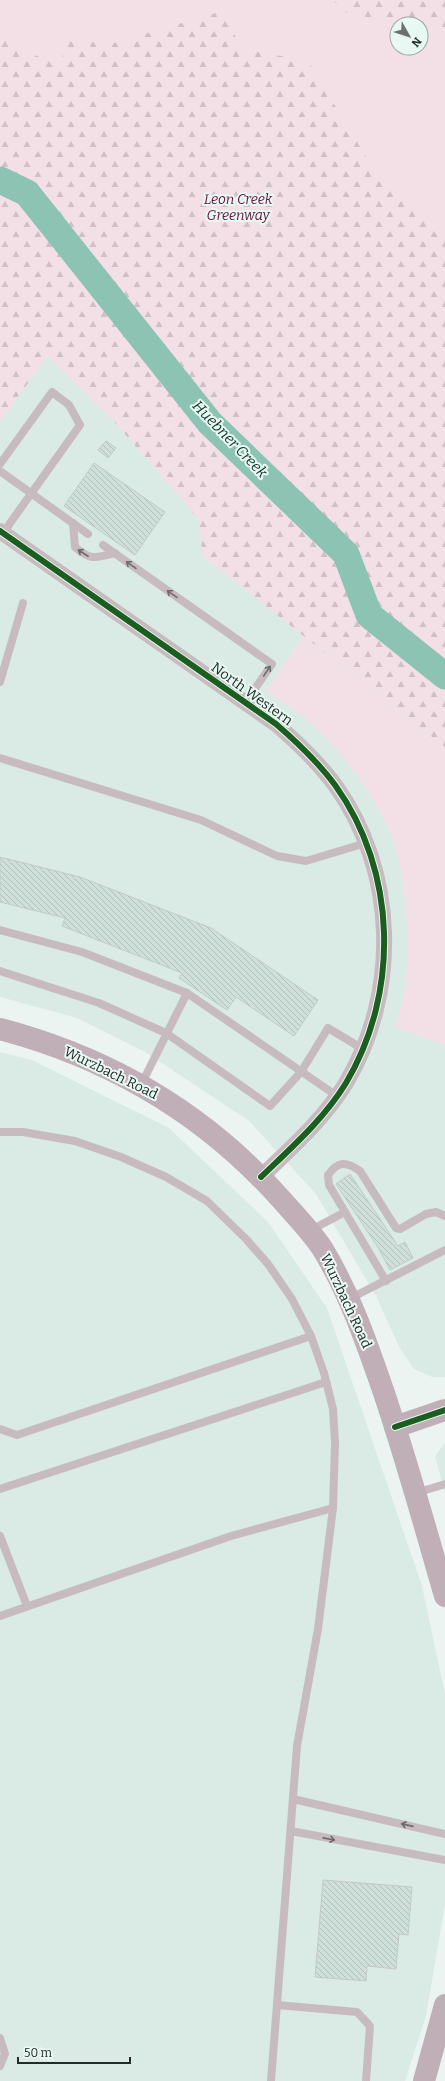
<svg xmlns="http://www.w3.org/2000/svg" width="445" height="2081" font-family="Bitter,serif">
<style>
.built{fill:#daebe5}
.green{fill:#f3e0e7;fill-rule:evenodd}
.forest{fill:url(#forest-firs)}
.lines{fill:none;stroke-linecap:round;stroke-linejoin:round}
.river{stroke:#8cc3b2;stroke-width:27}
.building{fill:url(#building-back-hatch);stroke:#c3c9c7}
.lane{stroke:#c8bbc0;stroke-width:8}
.street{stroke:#c8bbc0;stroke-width:16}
.secondary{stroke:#c0afb6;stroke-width:22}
.cycleway-casing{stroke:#e8f8f2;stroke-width:8}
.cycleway{stroke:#1b5e20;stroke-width:6}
.oneway{stroke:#6e6b6c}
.labels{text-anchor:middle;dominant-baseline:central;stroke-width:4;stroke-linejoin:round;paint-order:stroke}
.park-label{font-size:14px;font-style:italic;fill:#62163b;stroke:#e8f8f2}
.street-label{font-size:14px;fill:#242a28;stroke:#e8f8f2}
.water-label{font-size:15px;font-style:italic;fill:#10342a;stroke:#e8f8f2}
</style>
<defs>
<pattern id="forest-firs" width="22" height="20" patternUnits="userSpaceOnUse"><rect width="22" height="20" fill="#f3e0e7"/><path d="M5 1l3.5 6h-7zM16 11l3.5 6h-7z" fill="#d0c0c6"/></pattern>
<pattern id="building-back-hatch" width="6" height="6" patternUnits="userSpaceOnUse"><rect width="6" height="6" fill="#cfe0da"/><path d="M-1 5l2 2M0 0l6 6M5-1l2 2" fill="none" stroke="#b2c0bb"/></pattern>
</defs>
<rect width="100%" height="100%" fill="#ecf4f1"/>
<g class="built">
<polygon points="0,256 48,356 440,744 445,747 445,1377 432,1377 414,1369 399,1347 377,1298 316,1194 249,1121 145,1052 77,1018 0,997"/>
<polygon points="0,1052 32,1060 169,1128 268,1222 327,1308 422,1586 445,1694 445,1904 426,2016 405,2081 0,2081"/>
<polygon points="445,1443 445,1494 435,1456"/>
</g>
<path class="green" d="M0 0H445V1045L395 1027C398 1014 404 1000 405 986 410 938 407 861 384 819 364 781 334 742 301 715 290 706 277 699 266 691L303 636 437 741 48 356 0 256ZM397 24H421V48H397Z"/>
<g class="forest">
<polygon points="333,0 445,0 445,34 421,29 421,24 399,24 344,12"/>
<polygon points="219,12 244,49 308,61 371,165 445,230 445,747 203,557 198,519 112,419 48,356 0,421 0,38 64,69 60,40 114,43"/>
</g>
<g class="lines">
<polyline class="river" points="0,180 27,193 210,423 346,554 369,615 445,676"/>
</g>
<g class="building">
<polygon points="106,441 116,448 108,458 98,450"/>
<polygon points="94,463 165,512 135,555 64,506"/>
<polygon points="0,857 80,877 211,928 318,1000 294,1036 236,997 227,1010 179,978 182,973 62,926 65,918 0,902"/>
<polygon points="350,1174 398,1246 405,1242 413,1258 390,1270 379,1249 336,1184"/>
<polygon points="323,1880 412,1887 408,1935 399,1934 396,1969 367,1966 366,1981 315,1977"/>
</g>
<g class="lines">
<g class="lane">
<polyline points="0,464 52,392 69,405 80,425 3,533"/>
<polyline points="0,471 88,534"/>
<path d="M73 523 75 547C91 561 96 558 115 553"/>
<polyline points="103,545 272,664 245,703"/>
<polyline points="0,682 23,603"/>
<polyline points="0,758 201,820 277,856 306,861 366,843"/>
<polyline points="0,930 82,952 187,993 337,1096"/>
<polyline points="0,971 99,1003 166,1033 270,1106 301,1072 328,1028 363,1049"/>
<polyline points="141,1085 187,993"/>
<polyline points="0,1132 23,1132 75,1141 121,1157 166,1177 207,1201 246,1239 268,1264 292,1299 311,1336 324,1373 333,1409 335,1443 333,1508 318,1629 297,1746 271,2081"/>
<polyline points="311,1230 345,1212"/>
<path d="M386 1281 329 1185 328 1175C338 1161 346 1161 360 1171L396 1228 400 1229 426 1214 436 1212 445 1216"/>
<polyline points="349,1299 445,1250"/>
<polyline points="0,1429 17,1435 311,1336"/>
<polyline points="0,1489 326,1382"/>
<polyline points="416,1493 445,1484"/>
<polyline points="0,1536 27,1606"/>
<polyline points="0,1616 231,1536 333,1508"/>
<polyline points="293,1799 445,1834"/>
<polyline points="291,1831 445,1860"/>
<polyline points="277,2005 357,2012 370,2026 366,2081"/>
<polyline points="0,2038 5,2054 0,2066"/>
</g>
<path class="street" d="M0 531 276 724C298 743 318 762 335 785 397 871 400 992 346 1083 324 1119 292 1147 261 1177"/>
<g class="secondary">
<path d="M0 1029C110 1058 204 1113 280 1198 294 1214 310 1230 322 1248 349 1292 366 1341 383 1390 406 1458 425 1527 445 1596"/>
<polyline points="395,1427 445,1410"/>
<polyline points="424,2081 445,2005"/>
</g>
<g class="cycleway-casing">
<g id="cycleway">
<path d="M0 531 276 724C298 743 318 762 335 785 397 871 400 992 346 1083 324 1119 292 1147 261 1177"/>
<polyline points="395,1427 445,1410"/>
</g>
</g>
<use href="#cycleway" class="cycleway"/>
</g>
<defs><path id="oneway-shaft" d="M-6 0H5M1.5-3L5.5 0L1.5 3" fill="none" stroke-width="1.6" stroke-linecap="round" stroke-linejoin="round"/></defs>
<g class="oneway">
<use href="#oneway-shaft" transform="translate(83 553) rotate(-147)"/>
<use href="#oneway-shaft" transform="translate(131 565) rotate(-145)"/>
<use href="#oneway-shaft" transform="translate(172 594) rotate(-145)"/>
<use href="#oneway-shaft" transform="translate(267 671) rotate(-56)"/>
<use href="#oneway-shaft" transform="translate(407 1825) rotate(-167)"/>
<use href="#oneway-shaft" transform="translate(329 1839) rotate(11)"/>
</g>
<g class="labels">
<g class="park-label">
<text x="238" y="199">Leon Creek<tspan x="238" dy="16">Greenway</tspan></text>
</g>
<g class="street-label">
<text transform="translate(252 694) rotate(36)">North Western</text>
<text transform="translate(111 1073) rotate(26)">Wurzbach Road</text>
<text transform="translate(346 1301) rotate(65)">Wurzbach Road</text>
</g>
<g class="water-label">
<text transform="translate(230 439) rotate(46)">Huebner Creek</text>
</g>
</g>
<g transform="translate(409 36) rotate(129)"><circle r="19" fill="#e8f8f2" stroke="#9aa6a1"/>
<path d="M0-3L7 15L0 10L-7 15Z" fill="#6a716e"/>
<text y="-6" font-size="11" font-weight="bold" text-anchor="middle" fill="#242a28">N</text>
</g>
<path d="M18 2057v6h112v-6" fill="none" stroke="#242a28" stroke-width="2"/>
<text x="24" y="2057" font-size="12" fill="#242a28" stroke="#e8f8f2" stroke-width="3" paint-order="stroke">50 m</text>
</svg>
